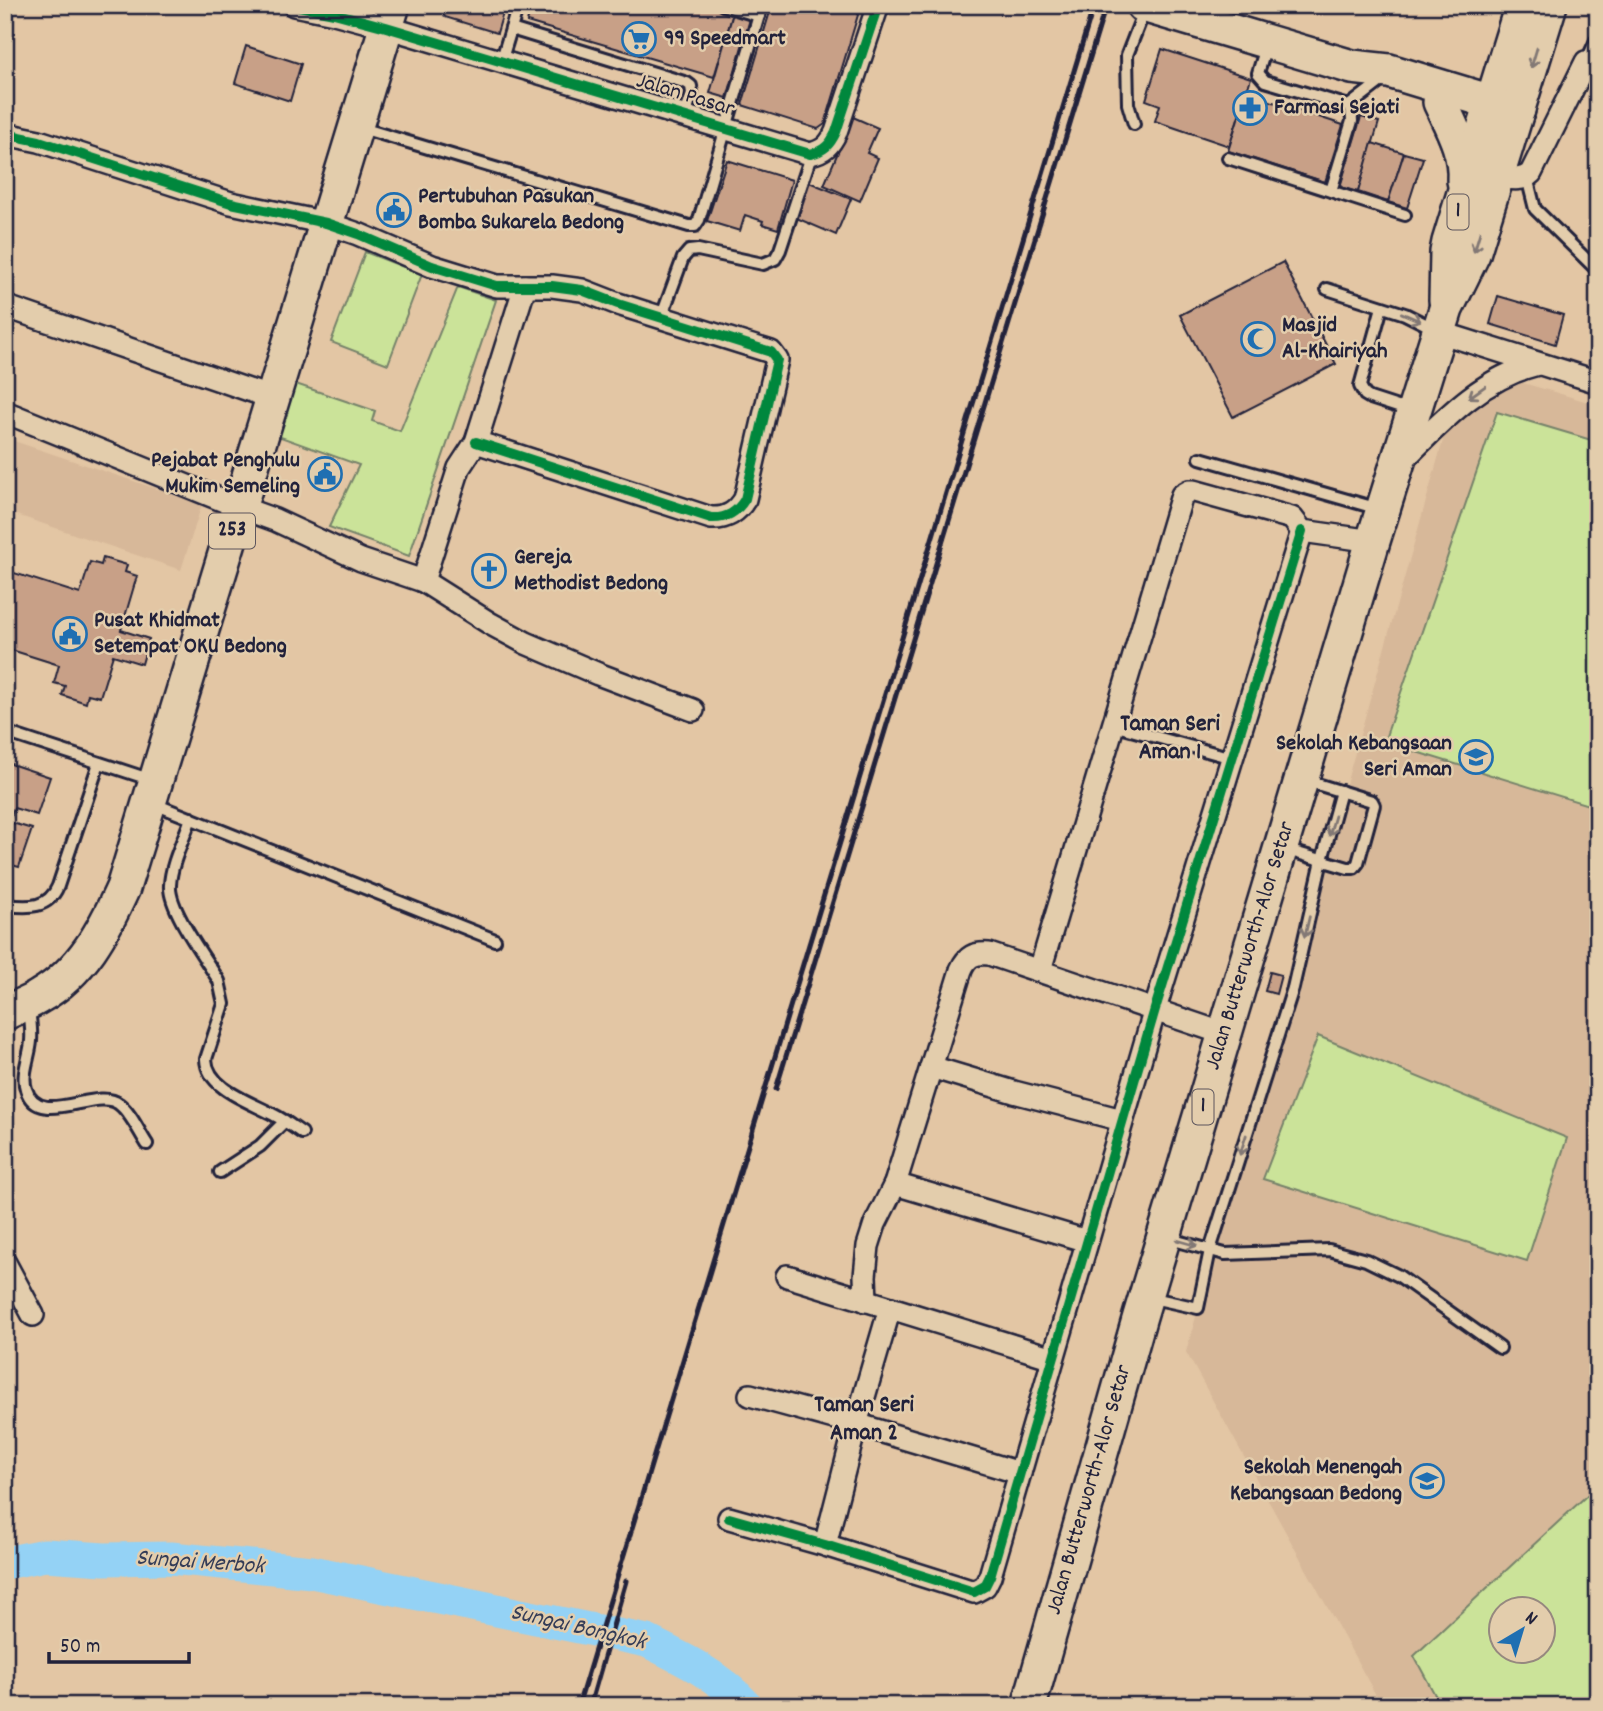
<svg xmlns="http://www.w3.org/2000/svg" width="1603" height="1711" font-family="Dekko,sans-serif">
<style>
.built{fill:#d7b899;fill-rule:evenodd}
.grass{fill:#cbe399;stroke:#76826a;stroke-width:2;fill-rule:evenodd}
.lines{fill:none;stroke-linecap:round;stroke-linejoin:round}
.river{stroke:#94d2f5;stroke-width:33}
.building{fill:#c8a087;stroke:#22223b;stroke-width:2}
.service-casing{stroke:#22223b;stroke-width:16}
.minor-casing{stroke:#22223b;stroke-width:26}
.primary-casing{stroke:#22223b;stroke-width:38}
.service{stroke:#e3cdac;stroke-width:10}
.minor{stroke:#e3cdac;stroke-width:21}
.primary{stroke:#e3cdac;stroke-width:33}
.rail{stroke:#22223b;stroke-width:5}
.cycleway-casing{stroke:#e3cdac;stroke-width:15}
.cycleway{stroke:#00873e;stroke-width:10}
.oneway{stroke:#827874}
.labels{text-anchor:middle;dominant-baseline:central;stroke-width:5;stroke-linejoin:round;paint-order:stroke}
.shield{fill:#e3cdac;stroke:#5c555d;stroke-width:2}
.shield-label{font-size:21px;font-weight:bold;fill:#22223b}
.poi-label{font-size:23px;font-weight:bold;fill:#22223b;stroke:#e3cdac;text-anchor:start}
.street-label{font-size:23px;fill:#22223b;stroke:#e3cdac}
.neighbourhood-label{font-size:24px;font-weight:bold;fill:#22223b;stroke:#e3cdac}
.water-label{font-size:24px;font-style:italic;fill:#333c57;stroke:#e3cdac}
</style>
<rect width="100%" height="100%" fill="#e3c6a4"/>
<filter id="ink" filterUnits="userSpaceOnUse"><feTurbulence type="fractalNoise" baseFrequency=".0143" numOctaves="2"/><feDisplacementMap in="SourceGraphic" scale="14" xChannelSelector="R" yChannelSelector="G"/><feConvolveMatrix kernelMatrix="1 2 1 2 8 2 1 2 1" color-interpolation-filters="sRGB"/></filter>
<g filter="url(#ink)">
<g class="built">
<path d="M1520 382 1598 405V1706H1382L1186 1352 1446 430 1487 390ZM1502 1610H1544V1652H1502Z"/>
<polygon points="5,438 202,504 181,570 5,511"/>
</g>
<g class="grass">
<polygon points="365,252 422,274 388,364 331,342"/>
<polygon points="458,287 496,300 409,556 329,527 359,465 275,435 293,383 375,411 372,421 400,431"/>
<polygon points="1497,412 1598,442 1598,808 1384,742"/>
<polygon points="1318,1036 1567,1138 1527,1261 1263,1179"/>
<path d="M1598 1485V1706H1441L1414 1656ZM1502 1610H1544V1652H1502Z"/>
</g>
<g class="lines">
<path class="river" d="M5 1563 45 1555 104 1559 171 1558 312 1572 647 1641C684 1659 719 1676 747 1706"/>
</g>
<g class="building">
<polygon points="440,5 503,5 505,6 497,33 445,17"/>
<polygon points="532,5 705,5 733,13 714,77 527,22"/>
<polygon points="772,5 861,5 825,124 818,129 742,105"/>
<polygon points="733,13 750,19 727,98 710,93"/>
<polygon points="246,46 301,64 290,101 235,83"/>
<polygon points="1162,49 1251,78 1229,146 1155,121 1160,105 1146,100"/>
<polygon points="1246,93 1343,125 1325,182 1228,151"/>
<polygon points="853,117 878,128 867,153 878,158 860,201 824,185"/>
<polygon points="1361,117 1379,122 1358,192 1340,187"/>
<polygon points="1372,143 1404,153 1388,202 1358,192"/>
<polygon points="1404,153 1423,158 1407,208 1388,202"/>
<polygon points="727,160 792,180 778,229 762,224 763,221 745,215 740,231 707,221"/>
<polygon points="809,182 851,199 836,235 794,217"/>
<polygon points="1283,262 1336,364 1233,417 1180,315"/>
<polygon points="1498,296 1563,315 1555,344 1490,324"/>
<polygon points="103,558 127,565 125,572 137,576 121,630 149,639 142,664 113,655 100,697 88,694 86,703 62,695 65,686 54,683 59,665 5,648 5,570 80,594 90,562 101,565"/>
<polygon points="5,762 50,777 37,815 14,808 9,822 32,829 19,867 5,863"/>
<polygon points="1270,972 1281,975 1276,994 1265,991"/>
</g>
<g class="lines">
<g class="service-casing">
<g id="service">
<polyline points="723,5 759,16"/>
<polyline points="511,29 518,5"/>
<polyline points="1267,44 1258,73 1265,81 1349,106 1380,82"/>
<polyline points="501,62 511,29 687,83 691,86 692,94 684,118"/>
<polyline points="1586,62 1598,36"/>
<polyline points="1134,124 1128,104 1127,55 1145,9"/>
<polyline points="358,127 689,226 695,226 699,220 762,5"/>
<polyline points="1228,158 1405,215"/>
<polyline points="1527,177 1535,209 1598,271"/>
<polyline points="1331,191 1352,121 1351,105"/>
<polyline points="1327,289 1405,314 1437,330"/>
<polyline points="1382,307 1360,386 1365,395 1370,398 1410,411"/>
<polyline points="661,318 683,258 689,251 698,250 763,264 775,259 780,250 812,153"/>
<polyline points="1200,458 1379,509"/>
<polyline points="1113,725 1232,758"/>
<polyline points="5,732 152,780"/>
<polyline points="152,803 495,940"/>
<path d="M191 818C184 839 171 863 170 885 168 909 206 959 219 981L224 1004 206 1059C207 1089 251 1102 274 1115 284 1120 293 1127 302 1133"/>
<polyline points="1284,849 1348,868 1354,868 1358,863 1374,805 1372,801 1304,780"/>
<path d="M5 905C27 907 48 910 58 886L99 763"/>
<path d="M29 1008C30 1019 32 1030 31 1041 30 1056 21 1074 26 1089 38 1130 97 1086 119 1104 131 1113 139 1132 147 1144"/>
<polyline points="220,1172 260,1146 285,1121"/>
<polyline points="1166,1238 1225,1254 1329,1250 1366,1260 1399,1276 1500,1348"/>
<polyline points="1148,1297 1198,1308 1210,1250 1293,988 1322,860 1341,791"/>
</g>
</g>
<g class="minor-casing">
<g id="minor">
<path d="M294 5 334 13 386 27 810 154C824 151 830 145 836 132L878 5"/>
<path d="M5 134 39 141 231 203 326 223 358 234 432 266 497 286H552L582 290 618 304 771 352 777 360 745 499C737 512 727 519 711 518L476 442"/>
<path d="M1497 177C1509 178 1522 182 1531 173L1586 62 1598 63"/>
<polyline points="7,307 272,398"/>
<polyline points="1439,332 1598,382"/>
<polyline points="5,412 239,507 275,520 361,560 423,581 491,624 526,643 598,674 693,710"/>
<path d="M1402 461C1443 420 1481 378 1538 364"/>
<polyline points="423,581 459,468 476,442 525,286"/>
<polyline points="1040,970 1182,495 1189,491 1194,491 1292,518 1302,531 1373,541"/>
<polyline points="931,1067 1014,1092 1122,1120"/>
<polyline points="895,1184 1087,1241"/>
<polyline points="5,1263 33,1315"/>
<polyline points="787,1276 1053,1358"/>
<path d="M866 1301 865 1276 868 1246 875 1224 895 1184 961 970C967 956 974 953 989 954L1225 1034"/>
<polyline points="750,1395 856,1424 1020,1473"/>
<polyline points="729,1518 825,1545 974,1592 985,1586 990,1576 1155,1009 1302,531"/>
<polyline points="825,1545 856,1424 890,1308"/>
</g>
</g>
<g class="primary-casing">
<g id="primary">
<polyline points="1143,5 1352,67 1389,71 1518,110"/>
<path d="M1440 102C1452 128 1466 152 1464 181"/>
<polyline points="1446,300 1447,252 1449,242 1522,5"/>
<path d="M5 1013C17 1007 30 1003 40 996 82 972 104 930 123 888L393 5"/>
<polyline points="1029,1706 1140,1316 1373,541 1446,309 1473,254 1550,5"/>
</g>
</g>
<use href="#service" class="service"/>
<use href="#minor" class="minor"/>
<use href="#primary" class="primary"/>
<g class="rail">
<polyline points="776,1089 1106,5"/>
<polyline points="578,1706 1094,5"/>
<polyline points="590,1706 626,1581"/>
</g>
<g class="cycleway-casing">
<g id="cycleway">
<path d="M294 5 334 13 386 27 810 154C824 151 830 145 836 132L878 5"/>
<path d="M5 134 39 141 231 203 326 223 358 234 432 266 497 286H552L582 290 618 304 771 352 777 360 745 499C737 512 727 519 711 518L476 442"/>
<polyline points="729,1518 825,1545 974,1592 985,1586 990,1576 1155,1009 1302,531"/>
</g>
</g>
<use href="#cycleway" class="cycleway"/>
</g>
<defs><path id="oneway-shaft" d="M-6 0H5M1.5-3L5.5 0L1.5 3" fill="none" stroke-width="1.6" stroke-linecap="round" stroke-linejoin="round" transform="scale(1.75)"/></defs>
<g class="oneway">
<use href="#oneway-shaft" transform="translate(1534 58) rotate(107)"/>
<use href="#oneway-shaft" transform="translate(1477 242) rotate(107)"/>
<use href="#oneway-shaft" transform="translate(1411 317) rotate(23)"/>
<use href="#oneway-shaft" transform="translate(1477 392) rotate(145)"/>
<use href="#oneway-shaft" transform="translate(1332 826) rotate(106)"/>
<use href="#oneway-shaft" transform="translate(1307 927) rotate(103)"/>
<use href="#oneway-shaft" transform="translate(1243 1145) rotate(108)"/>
<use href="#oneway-shaft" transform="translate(1187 1243) rotate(16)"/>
</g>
</g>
<defs>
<g id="supermarket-ring" transform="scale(1.75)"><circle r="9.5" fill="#e3cdac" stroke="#1f6fb2" stroke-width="1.5"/><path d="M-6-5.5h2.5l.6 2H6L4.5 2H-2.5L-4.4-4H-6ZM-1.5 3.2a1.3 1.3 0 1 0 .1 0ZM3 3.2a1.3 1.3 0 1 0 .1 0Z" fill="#1f6fb2"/></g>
<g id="pharmacy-ring" transform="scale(1.75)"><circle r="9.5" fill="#e3cdac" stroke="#1f6fb2" stroke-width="1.5"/><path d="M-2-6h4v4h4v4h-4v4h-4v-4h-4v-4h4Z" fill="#1f6fb2"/></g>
<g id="civic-ring" transform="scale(1.75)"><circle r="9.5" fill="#e3cdac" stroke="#1f6fb2" stroke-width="1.5"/><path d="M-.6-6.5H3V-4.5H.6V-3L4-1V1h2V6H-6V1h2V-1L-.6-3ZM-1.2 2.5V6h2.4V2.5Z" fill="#1f6fb2"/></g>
<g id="mosque-ring" transform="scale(1.75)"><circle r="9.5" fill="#e3cdac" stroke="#1f6fb2" stroke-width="1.5"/><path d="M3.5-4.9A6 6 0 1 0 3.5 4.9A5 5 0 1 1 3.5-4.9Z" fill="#1f6fb2"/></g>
<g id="church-ring" transform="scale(1.75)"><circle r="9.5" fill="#e3cdac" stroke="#1f6fb2" stroke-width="1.5"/><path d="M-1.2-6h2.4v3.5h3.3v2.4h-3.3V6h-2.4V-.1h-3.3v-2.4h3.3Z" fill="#1f6fb2"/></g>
<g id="school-ring" transform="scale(1.75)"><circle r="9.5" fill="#e3cdac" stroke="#1f6fb2" stroke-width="1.5"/><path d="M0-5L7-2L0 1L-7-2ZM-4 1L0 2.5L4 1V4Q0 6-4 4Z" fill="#1f6fb2"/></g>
</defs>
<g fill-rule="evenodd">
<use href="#supermarket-ring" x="639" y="39"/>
<use href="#pharmacy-ring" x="1250" y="108"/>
<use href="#civic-ring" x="394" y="210"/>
<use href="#mosque-ring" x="1258" y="339"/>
<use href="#civic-ring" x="325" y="474"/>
<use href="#church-ring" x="489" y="571"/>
<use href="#civic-ring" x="70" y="634"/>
<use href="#school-ring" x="1476" y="757"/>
<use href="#school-ring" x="1427" y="1481"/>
</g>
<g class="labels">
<g class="shield">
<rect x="1447.5" y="194.5" width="21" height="35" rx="5"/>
<rect x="209" y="513.5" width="46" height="35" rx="5"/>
<rect x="1192.5" y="1089.5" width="21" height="35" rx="5"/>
</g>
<g class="shield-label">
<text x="1458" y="212">1</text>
<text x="232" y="531">253</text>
<text x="1203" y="1107">1</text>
</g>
<g class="poi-label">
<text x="664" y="39">99 Speedmart</text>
<text x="1274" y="108">Farmasi Sejati</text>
<text x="418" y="197">Pertubuhan Pasukan<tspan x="418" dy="26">Bomba Sukarela Bedong</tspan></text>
<text x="1282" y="326">Masjid<tspan x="1282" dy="26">Al-Khairiyah</tspan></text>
<text x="300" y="461" text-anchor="end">Pejabat Penghulu<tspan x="300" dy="26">Mukim Semeling</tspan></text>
<text x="514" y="558">Gereja<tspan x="514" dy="26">Methodist Bedong</tspan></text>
<text x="94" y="621">Pusat Khidmat<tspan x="94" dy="26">Setempat OKU Bedong</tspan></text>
<text x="1452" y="744" text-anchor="end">Sekolah Kebangsaan<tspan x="1452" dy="26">Seri Aman</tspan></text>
<text x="1402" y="1468" text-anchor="end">Sekolah Menengah<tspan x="1402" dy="26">Kebangsaan Bedong</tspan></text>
</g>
<g class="street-label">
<text transform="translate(685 96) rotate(17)">Jalan Pasar</text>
<text transform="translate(1251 946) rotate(-73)">Jalan Butterworth-Alor Setar</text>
<text transform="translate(1090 1490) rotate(-74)">Jalan Butterworth-Alor Setar</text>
</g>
<g class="neighbourhood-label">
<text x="1170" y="725">Taman Seri<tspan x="1170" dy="28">Aman 1</tspan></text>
<text x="864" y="1406">Taman Seri<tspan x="864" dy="28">Aman 2</tspan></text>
</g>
<g class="water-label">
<text transform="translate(200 1563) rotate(4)">Sungai Merbok</text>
<text transform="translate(578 1628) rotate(13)">Sungai Bongkok</text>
</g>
</g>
<rect width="1603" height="1711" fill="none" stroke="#e3cdac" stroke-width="28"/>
<rect x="14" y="14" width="1575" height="1683" fill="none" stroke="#22223b" stroke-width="2.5" filter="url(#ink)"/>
<g transform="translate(1522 1630) rotate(38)"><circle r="33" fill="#e3cdac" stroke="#96897f" stroke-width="2"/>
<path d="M0-5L12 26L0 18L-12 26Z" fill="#1f6fb2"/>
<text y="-10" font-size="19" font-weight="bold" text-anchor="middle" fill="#22223b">N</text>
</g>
<path d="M49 1652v10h140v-10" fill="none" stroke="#22223b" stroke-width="3.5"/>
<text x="60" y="1652" font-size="21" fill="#22223b" stroke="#e3cdac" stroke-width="5" paint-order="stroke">50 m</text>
</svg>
